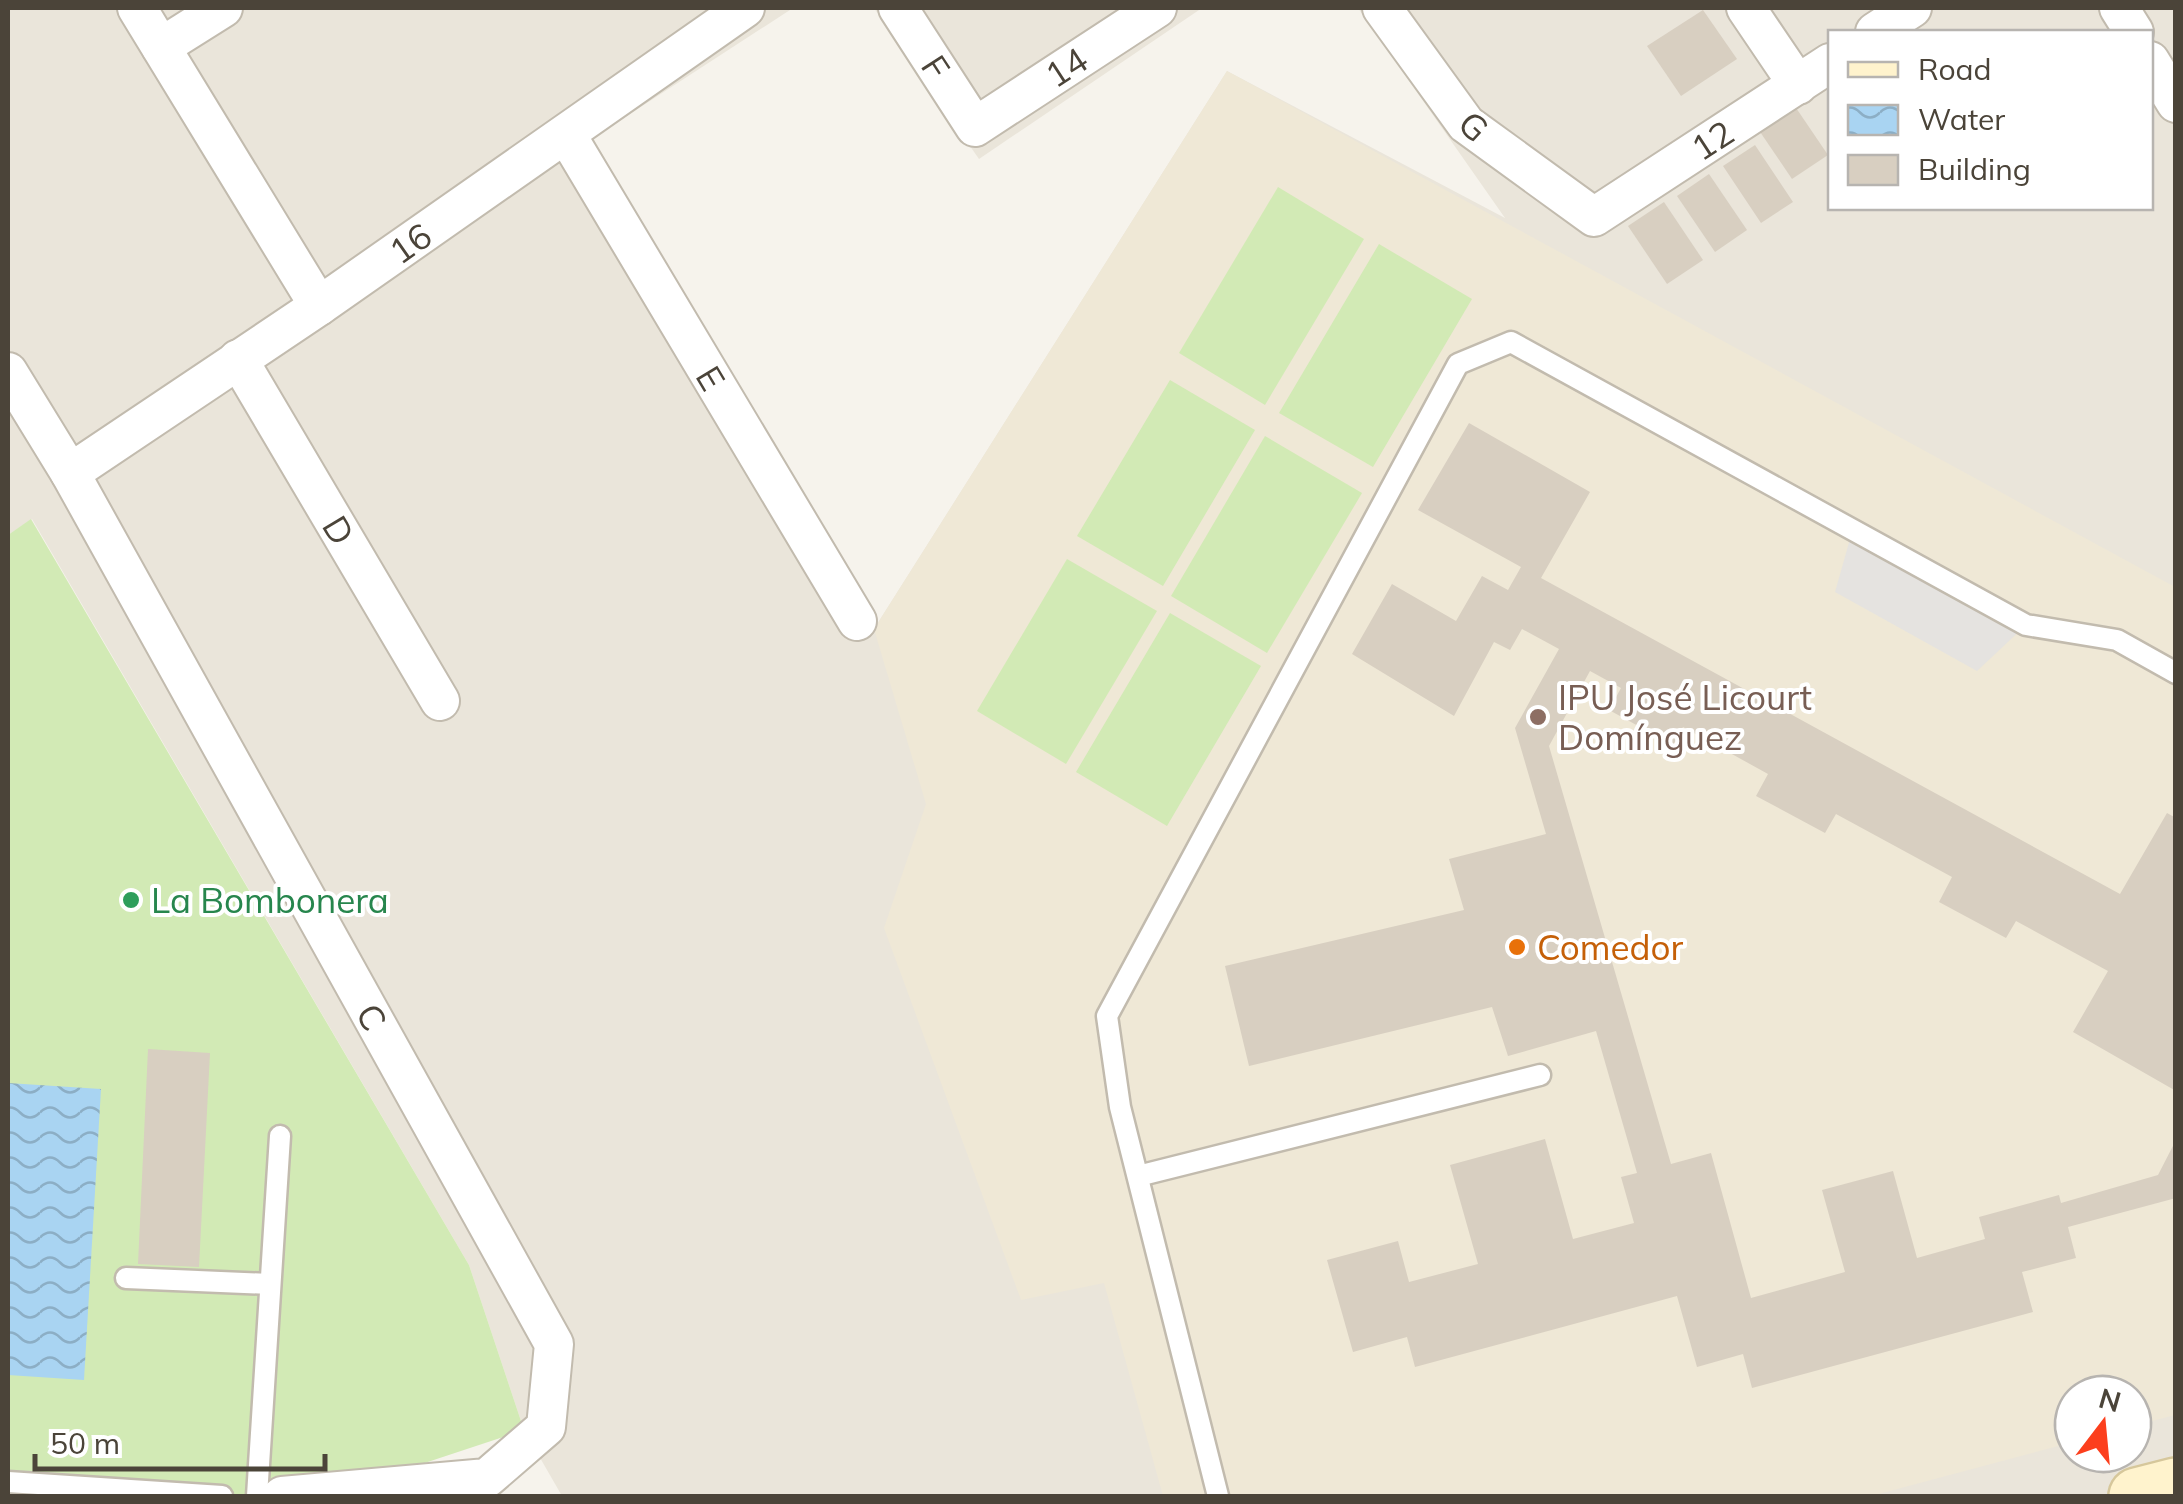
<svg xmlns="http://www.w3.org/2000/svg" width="2183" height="1504" font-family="Mulish,sans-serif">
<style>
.residential{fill:#eae5da;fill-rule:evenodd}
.education{fill:#efe8d6}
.pitch{fill:#d2eab5}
.parking{fill:#e5e3e0}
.water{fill:url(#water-waves)}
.building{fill:#d8cfc1}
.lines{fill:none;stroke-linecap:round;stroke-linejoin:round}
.lane-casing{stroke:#c2bbae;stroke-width:25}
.street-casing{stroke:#c2bbae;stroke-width:42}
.secondary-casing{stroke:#d6c79b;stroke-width:60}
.lane{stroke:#fff;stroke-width:20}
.street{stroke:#fff;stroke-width:38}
.secondary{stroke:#fff3cd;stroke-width:55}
.education-dot{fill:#8d6e63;stroke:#fff;stroke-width:4}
.leisure-dot{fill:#2e9e5b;stroke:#fff;stroke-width:4}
.food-dot{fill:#e8710a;stroke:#fff;stroke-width:4}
.labels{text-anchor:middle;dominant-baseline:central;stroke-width:8;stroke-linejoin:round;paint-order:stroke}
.street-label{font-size:35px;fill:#4b4439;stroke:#fff}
.education-label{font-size:35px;fill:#785e54;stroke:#fff;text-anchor:start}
.leisure-label{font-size:35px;fill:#27864d;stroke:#fff;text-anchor:start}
.food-label{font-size:35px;fill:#c56008;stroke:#fff;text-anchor:start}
</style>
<defs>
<pattern id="water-waves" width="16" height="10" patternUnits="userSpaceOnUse" patternTransform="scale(2.5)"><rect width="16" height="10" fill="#a9d4f2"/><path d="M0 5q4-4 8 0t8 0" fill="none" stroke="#8caec5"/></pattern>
</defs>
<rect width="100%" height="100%" fill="#f6f3ec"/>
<g class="residential">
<path d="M8 8H793L593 138 874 629 1227 71 1505 218 1358 8H2175V1496H562L524 1430 469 1265 32 519 8 535ZM1830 32H2150V208H1830ZM2073 1394H2133V1454H2073Z"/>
<polygon points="874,8 1202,8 979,159"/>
</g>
<polygon class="education" points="1227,71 2175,587 2175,1415 2133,1426 2133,1394 2073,1394 2073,1442 1871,1496 1163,1496 1104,1283 1021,1300 884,928 926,804 874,629"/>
<g class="pitch">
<polygon points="1278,187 1364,239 1265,405 1179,353"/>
<polygon points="1379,244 1472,299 1373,467 1279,413"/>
<polygon points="1170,380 1255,430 1163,586 1077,536"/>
<polygon points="1265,436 1362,493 1267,653 1171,596"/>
<polygon points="31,519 469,1265 524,1430 325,1496 8,1496 8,535"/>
<polygon points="1067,559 1157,611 1066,764 977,711"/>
<polygon points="1170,613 1261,666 1167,826 1076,772"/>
</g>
<polygon class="parking" points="1852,532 2026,625 1977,671 1835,592"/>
<polygon class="water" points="8,1083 101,1089 84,1380 8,1375"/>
<g class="building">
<polygon points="1703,10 1737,59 1681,96 1647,46"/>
<polygon points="1790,99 1828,155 1792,179 1754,123"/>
<polygon points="1755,145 1793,202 1761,223 1723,166"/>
<polygon points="1709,174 1747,230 1715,252 1677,196"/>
<polygon points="1664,202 1703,260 1667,284 1628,226"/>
<polygon points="1469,423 1590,492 1541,578 2120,894 2167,813 2176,818 2176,1091 2073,1032 2108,971 2016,921 2006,938 1939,902 1952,877 1836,814 1825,833 1756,796 1768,774 1683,727 1673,745 1609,710 1621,688 1590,671 1549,746 1671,1164 1711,1153 1751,1298 1845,1272 1822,1190 1893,1171 1917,1258 1985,1239 1979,1217 2059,1195 2061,1203 2158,1175 2176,1140 2176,1198 2068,1227 2076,1258 2022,1272 2033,1312 1752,1388 1743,1354 1697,1367 1677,1296 1415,1367 1407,1337 1353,1352 1327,1260 1398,1241 1409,1282 1478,1264 1450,1165 1545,1139 1573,1239 1634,1223 1621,1177 1637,1173 1596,1031 1508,1056 1492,1007 1249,1066 1225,966 1464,910 1449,859 1546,834 1515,728 1559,649 1522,629 1510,650 1494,642 1454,716 1352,654 1392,584 1456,621 1482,576 1508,590 1521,567 1418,510"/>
<polygon points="148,1049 210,1053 199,1267 138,1264"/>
</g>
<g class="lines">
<g class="lane-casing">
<g id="lane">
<polyline points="1138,1176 1540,1075"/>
<polyline points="126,1278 270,1284"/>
<polyline points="8,1482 222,1496"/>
<polyline points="257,1496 280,1136"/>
<polyline points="1218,1496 1120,1107 1107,1016 1458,364 1511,342 2026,625 2117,640 2176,673"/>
</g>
</g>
<g class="street-casing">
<g id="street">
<polyline points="137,8 319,306"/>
<polyline points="898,8 975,127 1157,8"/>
<polyline points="1382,8 1466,124 1594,217 1830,63"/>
<polyline points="1746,8 1798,85"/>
<polyline points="2119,8 2134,32"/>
<polyline points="1875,32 1912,8"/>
<polyline points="161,47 223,8"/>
<polyline points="2150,61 2176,103"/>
<polyline points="566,134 857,621"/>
<polyline points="238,359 440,701"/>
<polyline points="8,372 70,473 554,1344 546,1427 487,1478 282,1496"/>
<polyline points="70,473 319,306 745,8"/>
</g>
</g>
<g class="secondary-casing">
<polyline id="secondary" points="2137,1496 2176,1486"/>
</g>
<use href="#lane" class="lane"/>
<use href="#street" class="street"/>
<use href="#secondary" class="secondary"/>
</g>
<circle class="education-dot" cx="1538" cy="717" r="10"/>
<circle class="leisure-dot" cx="131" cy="900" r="10"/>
<circle class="food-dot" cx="1517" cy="947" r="10"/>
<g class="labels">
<g class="street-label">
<text transform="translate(936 67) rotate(57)">F</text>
<text transform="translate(1066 67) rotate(-33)">14</text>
<text transform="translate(1474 126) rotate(43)">G</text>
<text transform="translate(1712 140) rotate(-33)">12</text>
<text transform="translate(410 243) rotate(-35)">16</text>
<text transform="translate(711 378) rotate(59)">E</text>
<text transform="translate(339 530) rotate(59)">D</text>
<text transform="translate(372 1017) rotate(61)">C</text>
</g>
<g class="education-label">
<text x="1558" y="697">IPU José Licourt<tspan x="1558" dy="40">Domínguez</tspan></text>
</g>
<g class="leisure-label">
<text x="151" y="900">La Bombonera</text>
</g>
<g class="food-label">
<text x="1537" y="947">Comedor</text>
</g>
</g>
<rect width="2183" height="1504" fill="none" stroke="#4b4439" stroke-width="20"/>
<rect x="1828" y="30" width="325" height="180" fill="#ffffff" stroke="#b7b4b0" stroke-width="2.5"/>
<rect x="1848" y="62" width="50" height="15" fill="#fff3cd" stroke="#b7b4b0" stroke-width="2.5"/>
<text x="1918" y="80" font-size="30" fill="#4b4439">Road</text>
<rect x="1848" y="105" width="50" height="30" fill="url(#water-waves)" stroke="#b7b4b0" stroke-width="2.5"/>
<text x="1918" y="130" font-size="30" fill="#4b4439">Water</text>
<rect x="1848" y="155" width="50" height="30" fill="#d8cfc1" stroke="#b7b4b0" stroke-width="2.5"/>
<text x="1918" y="180" font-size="30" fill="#4b4439">Building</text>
<g transform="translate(2103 1424) rotate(16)"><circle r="48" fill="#ffffff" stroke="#b7b4b0" stroke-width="2.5"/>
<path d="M0-8L18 38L0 25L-18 38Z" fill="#fc3f1d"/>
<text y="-15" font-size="28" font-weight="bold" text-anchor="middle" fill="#4b4439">N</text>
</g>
<path d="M35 1454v15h290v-15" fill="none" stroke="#4b4439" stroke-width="5"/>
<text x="50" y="1454" font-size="30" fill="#4b4439" stroke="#ffffff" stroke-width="8" paint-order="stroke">50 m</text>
</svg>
